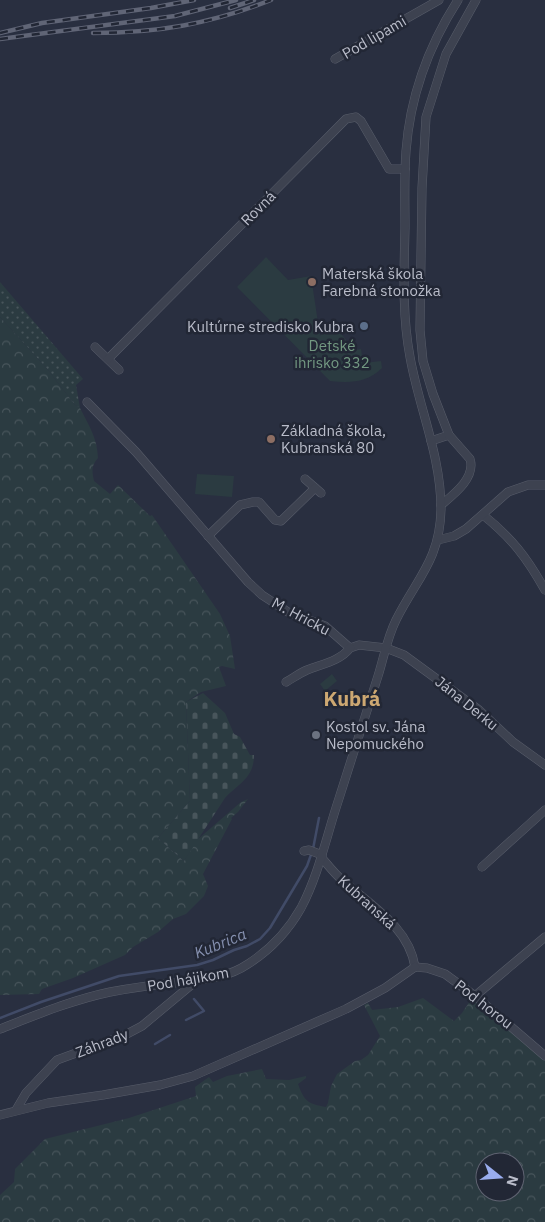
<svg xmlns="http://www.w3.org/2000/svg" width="545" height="1222" font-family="'IBM Plex Sans',sans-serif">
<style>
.grass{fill:url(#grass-dots)}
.forest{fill:url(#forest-crowns);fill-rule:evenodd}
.cemetery{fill:url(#cemetery-stones)}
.park{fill:#2b3b41}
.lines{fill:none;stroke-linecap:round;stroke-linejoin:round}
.stream{stroke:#414b67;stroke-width:2.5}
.minor-casing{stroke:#585d6a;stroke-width:9}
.minor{stroke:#3d4250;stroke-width:8}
.rail-casing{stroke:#606576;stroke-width:4.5}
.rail{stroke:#222735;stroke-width:2.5;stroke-dasharray:8;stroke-linecap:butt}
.education-dot{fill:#8d6e63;stroke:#222735;stroke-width:2}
.service-dot{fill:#5c6f8a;stroke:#222735;stroke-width:2}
.worship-dot{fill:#6b7280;stroke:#222735;stroke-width:2}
.labels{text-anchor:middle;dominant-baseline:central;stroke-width:5;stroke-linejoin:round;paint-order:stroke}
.street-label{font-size:15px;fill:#babdca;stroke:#222735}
.poi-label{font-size:15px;fill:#babdca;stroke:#222735;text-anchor:start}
.park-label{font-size:15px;fill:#739982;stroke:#222735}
.water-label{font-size:16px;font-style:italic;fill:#848fae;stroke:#222735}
.district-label{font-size:20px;font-weight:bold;fill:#cda872;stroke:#222735}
</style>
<defs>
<pattern id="grass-dots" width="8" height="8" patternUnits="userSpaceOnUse" patternTransform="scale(1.25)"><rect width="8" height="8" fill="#2b3b41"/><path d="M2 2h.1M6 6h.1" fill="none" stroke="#48555b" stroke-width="1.8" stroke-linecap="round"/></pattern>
<pattern id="forest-crowns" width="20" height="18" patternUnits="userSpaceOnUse" patternTransform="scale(1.25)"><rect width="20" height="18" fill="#2b3b41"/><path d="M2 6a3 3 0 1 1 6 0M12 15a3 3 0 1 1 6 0" fill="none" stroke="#48555b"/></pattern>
<pattern id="cemetery-stones" width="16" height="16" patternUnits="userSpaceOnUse" patternTransform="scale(1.25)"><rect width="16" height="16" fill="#2b3b41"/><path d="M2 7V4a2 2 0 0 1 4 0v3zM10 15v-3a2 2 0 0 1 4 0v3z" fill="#48555b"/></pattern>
</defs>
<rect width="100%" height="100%" fill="#292f40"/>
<polygon class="grass" points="0,282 83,379 76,385 80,408 75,405 48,370 0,317"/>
<g class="forest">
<path d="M0 317 48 370 75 405 80 408C89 426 97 437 98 458 91 466 92 471 94 481L110 494 118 485 150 516 152 515 220 614 230 636 235 669 222 666 219 667 226 686 201 692 186 702 190 801 158 838 184 861 197 840 241 802 248 799 238 812 231 818 232 819 203 874 208 886 204 896 186 914 173 919 158 932 133 947 125 955 73 978 42 989 39 994 0 995Z"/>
<path d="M423 998 454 1021 462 1013 472 998 545 1059V1222H0V1195L14 1182 15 1169 45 1139 129 1118 196 1096 195 1087 209 1077 213 1082 227 1076 262 1069 266 1079 289 1080 306 1076V1078L298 1084C304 1101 308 1104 326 1107L328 1103 331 1086 337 1074 355 1061 361 1060 368 1055 380 1036 364 1005 368 1003 372 1010 398 1007ZM485 1162H515V1192H485Z"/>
</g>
<path class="cemetery" d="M203 693 225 713 234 734 240 737 250 755H254C254 778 239 783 225 798L184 861 158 838 190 801 186 702Z"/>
<g class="park">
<path d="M266 257 288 280 311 276 320 336 331 321 354 350 361 349 363 363 381 361 382 368C367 383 350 383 330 381L237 287Z"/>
<polygon points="197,474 234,476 232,497 195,494"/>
<polygon points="332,674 337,681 325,691 320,684"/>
</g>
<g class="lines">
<g class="stream">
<polyline points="0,1018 41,1002 119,976 197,965 213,960 234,950 247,946 260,939 270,928 307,866 313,849 319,818"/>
<polyline points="186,1020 204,1011 194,999"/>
<polyline points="155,1044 170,1035"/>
</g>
<g class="minor-casing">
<g id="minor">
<polyline points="335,59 439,0"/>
<polyline points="95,347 119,370"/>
<polyline points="108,359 346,119 356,117 361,121 389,169 405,169"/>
<polyline points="87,402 136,452 248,582 262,595 288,612 325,626 350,648 359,645 386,648 404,655 479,710 513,742 545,765"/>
<polyline points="431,441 449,435"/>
<polyline points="305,479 321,493"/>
<path d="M441 505C453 495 476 478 470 459L449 435 433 394 423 361 420 330 421 257 422 188 426 117 446 54 476 0"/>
<path d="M483 515C512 538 527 558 545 590"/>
<polyline points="208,536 240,505 253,502 259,502 275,520 281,521 315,488"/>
<polyline points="438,540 454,536 466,529 508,492 528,485 545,485"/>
<path d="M286 682C293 678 300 673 307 670 322 664 340 661 350 648"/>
<polyline points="304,851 309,850 322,855"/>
<path d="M321 857C328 865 334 873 342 880 370 905 409 927 415 967"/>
<polyline points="482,867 545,810"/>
<polyline points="415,967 427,968 445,974 475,996 545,1056"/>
<polyline points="475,996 545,937"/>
<path d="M0 1029C36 1015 72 1000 110 992 131 988 153 985 174 983 200 980 226 979 248 964 270 950 288 931 301 908 317 878 325 843 335 811 349 766 364 721 378 676 384 657 387 638 396 620 417 578 440 560 441 509 441 456 419 408 410 357 402 315 404 271 405 228 405 203 404 177 406 151 410 97 429 45 458 0"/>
<polyline points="16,1110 26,1093 57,1060 125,1035 142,1026 196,981"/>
<polyline points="0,1115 48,1103 103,1095 160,1085 193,1076 346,1009 385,988 415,967"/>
</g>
</g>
<use href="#minor" class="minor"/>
<g class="rail-casing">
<g id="rail">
<polyline points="230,8 254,0"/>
<polyline points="0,33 42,23 151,8 194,0"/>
<path d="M93 33C157 33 211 24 271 0"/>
<polyline points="0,39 175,16 236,0"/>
</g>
</g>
<use href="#rail" class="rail"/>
</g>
<g class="education-dot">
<circle cx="312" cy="282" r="5"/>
<circle cx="271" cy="439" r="5"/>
</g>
<circle class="service-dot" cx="364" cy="326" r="5"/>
<circle class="worship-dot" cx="316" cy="735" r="5"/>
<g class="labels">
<g class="street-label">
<text transform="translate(374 37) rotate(-30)">Pod lipami</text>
<text transform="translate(258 208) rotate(-45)">Rovná</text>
<text transform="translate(301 616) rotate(28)">M. Hricku</text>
<text transform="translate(467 703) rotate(39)">Jána Derku</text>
<text transform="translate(367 902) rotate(42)">Kubranská</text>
<text transform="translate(188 979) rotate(-10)">Pod hájikom</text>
<text transform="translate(484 1004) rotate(38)">Pod horou</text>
<text transform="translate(102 1043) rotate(-21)">Záhrady</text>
</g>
<g class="poi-label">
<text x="322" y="273">Materská škola<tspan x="322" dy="17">Farebná stonožka</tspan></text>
<text x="354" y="326" text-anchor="end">Kultúrne stredisko Kubra</text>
<text x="281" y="430">Základná škola,<tspan x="281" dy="17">Kubranská 80</tspan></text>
<text x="326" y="726">Kostol sv. Jána<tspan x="326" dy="17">Nepomuckého</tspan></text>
</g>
<g class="park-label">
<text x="332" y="345">Detské<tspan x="332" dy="17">ihrisko 332</tspan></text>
</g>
<g class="water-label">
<text transform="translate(220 943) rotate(-22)">Kubrica</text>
</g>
<g class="district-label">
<text x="352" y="698">Kubrá</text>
</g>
</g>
<g transform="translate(500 1177) rotate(107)"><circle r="24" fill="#222735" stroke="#5f6371"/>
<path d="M0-4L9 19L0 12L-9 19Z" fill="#9aadef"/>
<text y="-8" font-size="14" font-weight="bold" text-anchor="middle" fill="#babdca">N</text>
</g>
</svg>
